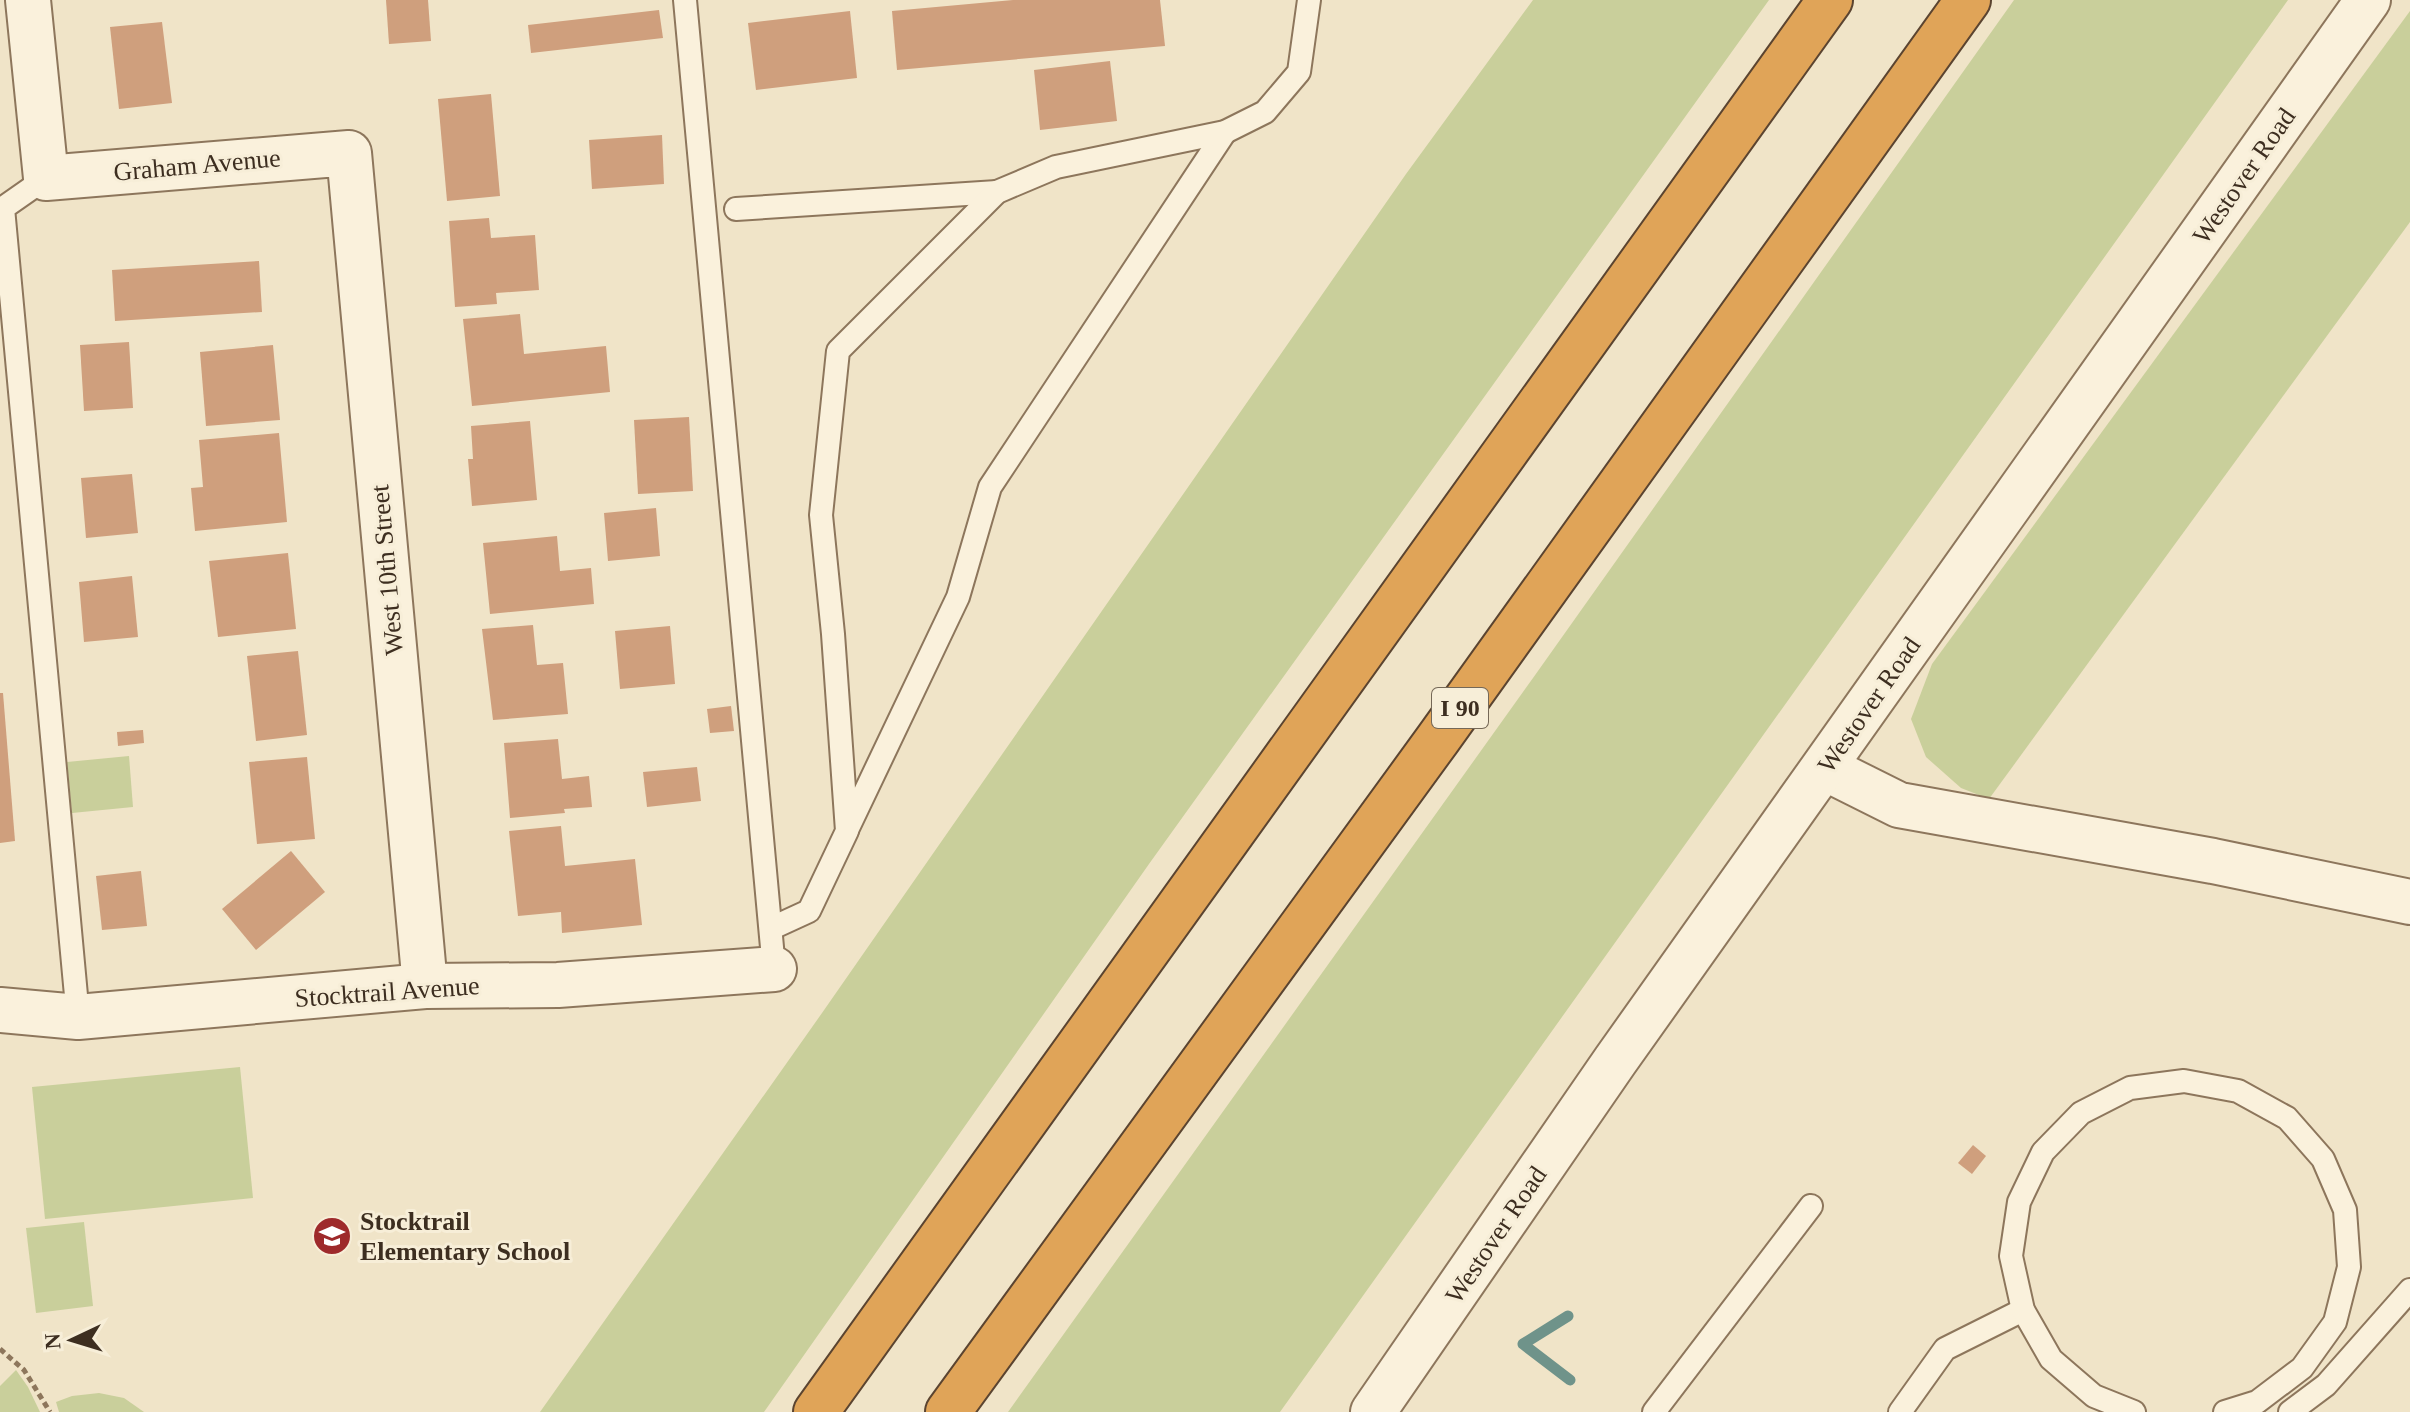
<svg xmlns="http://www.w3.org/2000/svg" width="2410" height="1412" font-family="Georgia,serif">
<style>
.green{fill:#c9cf9b}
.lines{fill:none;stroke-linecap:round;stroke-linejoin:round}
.stream{stroke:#6f938a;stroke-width:11}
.building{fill:#cf9f7d}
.service-casing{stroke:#8d765c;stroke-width:26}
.minor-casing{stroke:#8d765c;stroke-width:48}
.tertiary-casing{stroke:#8d765c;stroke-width:48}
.motorway-casing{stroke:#5b4430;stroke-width:48}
.path{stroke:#8d765c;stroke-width:5;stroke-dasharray:6 4;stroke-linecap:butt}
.service{stroke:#faf1dc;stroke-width:22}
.minor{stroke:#faf1dc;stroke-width:44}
.tertiary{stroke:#faf1dc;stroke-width:44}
.motorway{stroke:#e0a458;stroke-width:44}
.labels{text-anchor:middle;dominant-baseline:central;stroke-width:6;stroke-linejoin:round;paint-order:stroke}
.shield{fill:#f7eed8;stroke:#756857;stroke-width:2}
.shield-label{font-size:24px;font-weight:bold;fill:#3d2e20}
.street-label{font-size:26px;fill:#3d2e20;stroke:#f7eed8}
.poi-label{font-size:26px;font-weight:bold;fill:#3d2e20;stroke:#f7eed8;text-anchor:start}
</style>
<rect width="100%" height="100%" fill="#f0e4c8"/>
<g class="green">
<polygon points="1533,0 1769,0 1149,864 764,1412 540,1412 822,1013 1406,174"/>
<polygon points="2014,0 2288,0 1280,1412 1008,1412 1533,678"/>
<polygon points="2410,11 2410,222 1989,799 1961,788 1926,757 1911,719 1932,664"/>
<polygon points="129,756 133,807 72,813 67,762"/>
<polygon points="240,1067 253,1198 45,1219 32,1087"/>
<polygon points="84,1222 93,1306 36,1313 26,1228"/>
<polygon points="16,1370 28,1387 40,1412 0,1412 0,1386"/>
<polygon points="99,1393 124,1398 144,1412 59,1412 56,1402 72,1396"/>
</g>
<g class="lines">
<polyline class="stream" points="1568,1316 1523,1344 1570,1380"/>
</g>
<g class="building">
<polygon points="386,0 428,0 431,41 389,44"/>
<polygon points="1013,0 1160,0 1165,46 897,70 892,11"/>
<polygon points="659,10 663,38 531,53 528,25"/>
<polygon points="850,11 857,78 756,90 748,23"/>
<polygon points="162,22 172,103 119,109 110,27"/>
<polygon points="1110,61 1117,121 1040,130 1034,70"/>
<polygon points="491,94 500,196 447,201 438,99"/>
<polygon points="662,135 664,184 592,189 589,140"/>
<polygon points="489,218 491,238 535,235 539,290 496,293 497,304 455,307 449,221"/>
<polygon points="259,261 262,312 115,321 112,270"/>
<polygon points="520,314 524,354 606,346 610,392 472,406 463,319"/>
<polygon points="129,342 133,408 84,411 80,345"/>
<polygon points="273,345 280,420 206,426 200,352"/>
<polygon points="689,417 693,491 638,494 634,420"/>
<polygon points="530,421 537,500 472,506 468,459 473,459 471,426"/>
<polygon points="279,433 287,522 195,531 191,488 203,487 199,440"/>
<polygon points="132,474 138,533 86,538 81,478"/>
<polygon points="656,508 660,556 608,561 604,513"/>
<polygon points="557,536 560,571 591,568 594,604 490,614 483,543"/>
<polygon points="288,553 296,629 218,637 209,561"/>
<polygon points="132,576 138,637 84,642 79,582"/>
<polygon points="533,625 537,665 563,663 568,714 493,720 482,629"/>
<polygon points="670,626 675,684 620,689 615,631"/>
<polygon points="298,651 307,735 256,741 247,656"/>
<polygon points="0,693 3,693 15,841 0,843"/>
<polygon points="731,706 734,731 710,733 707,709"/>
<polygon points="143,730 144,743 118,746 117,732"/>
<polygon points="558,739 562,779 589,776 592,807 564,809 565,813 510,818 504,743"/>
<polygon points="307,757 315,839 257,844 249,762"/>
<polygon points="697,767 701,801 647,807 643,772"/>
<polygon points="561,826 565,866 635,859 642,925 562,933 561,912 518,916 509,831"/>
<polygon points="291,851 325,892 256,950 222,909"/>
<polygon points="141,871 147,926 102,930 96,876"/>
<polygon points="1973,1145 1986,1156 1972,1174 1958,1163"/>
</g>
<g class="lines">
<g class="service-casing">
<g id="service">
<polyline points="685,0 774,969"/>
<polyline points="46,178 3,208 78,1017"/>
<polyline points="736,209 997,192"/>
<polyline points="847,830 958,597 990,487 1225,132"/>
<polyline points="772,928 809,911 847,831 833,634 821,515 838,351 997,192 1056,167 1225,132 1265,112 1299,72 1309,0"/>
<polyline points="1654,1412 1811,1206"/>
<polyline points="1900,1412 1945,1349 2023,1310"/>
<polyline points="2134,1412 2094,1396 2051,1359 2023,1310 2011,1256 2019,1202 2043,1152 2081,1113 2130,1088 2184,1081 2238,1091 2287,1118 2323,1159 2345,1210 2349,1267 2335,1322 2302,1368 2257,1402 2225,1412"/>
<polyline points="2290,1412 2326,1385 2410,1290"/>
</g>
</g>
<g class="minor-casing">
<g id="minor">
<polyline points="28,0 46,178 349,153 425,986"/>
<polyline points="1825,768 1899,805 2213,861 2410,902"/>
<polyline points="0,1010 78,1017 425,986 558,985 774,969"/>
</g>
</g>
<g class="tertiary-casing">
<polyline id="tertiary" points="1373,1412 1615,1061 2368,0"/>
</g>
<g class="motorway-casing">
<g id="motorway">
<polyline points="816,1412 1830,0"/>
<polyline points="948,1412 1438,739 1968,0"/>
</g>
</g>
<polyline class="path" points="0,1349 24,1370 50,1412"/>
<use href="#service" class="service"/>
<use href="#minor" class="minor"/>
<use href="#tertiary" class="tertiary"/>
<use href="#motorway" class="motorway"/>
</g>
<defs>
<g id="school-disc" transform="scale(2)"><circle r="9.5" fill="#9e2a2b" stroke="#f7eed8"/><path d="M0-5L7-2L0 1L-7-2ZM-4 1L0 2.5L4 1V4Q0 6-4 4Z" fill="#fff"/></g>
</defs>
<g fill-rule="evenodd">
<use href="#school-disc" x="332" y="1236"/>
</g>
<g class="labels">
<rect class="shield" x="1432" y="688" width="56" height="40" rx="6"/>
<g class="shield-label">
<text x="1460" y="708">I 90</text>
</g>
<g class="street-label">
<text transform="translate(197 165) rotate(-5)">Graham Avenue</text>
<text transform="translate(2244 176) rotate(-55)">Westover Road</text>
<text transform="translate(387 570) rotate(-95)">West 10th Street</text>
<text transform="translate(1869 705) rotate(-55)">Westover Road</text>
<text transform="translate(387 992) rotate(-4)">Stocktrail Avenue</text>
<text transform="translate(1496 1235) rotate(-56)">Westover Road</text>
</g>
<g class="poi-label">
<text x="360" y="1221">Stocktrail<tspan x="360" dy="30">Elementary School</tspan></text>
</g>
</g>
<g transform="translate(72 1340) rotate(266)" stroke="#f7eed8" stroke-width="6" paint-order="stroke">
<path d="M0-6L14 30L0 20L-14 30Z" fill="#3d2e20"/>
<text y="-12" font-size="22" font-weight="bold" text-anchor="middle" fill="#3d2e20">N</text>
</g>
</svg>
